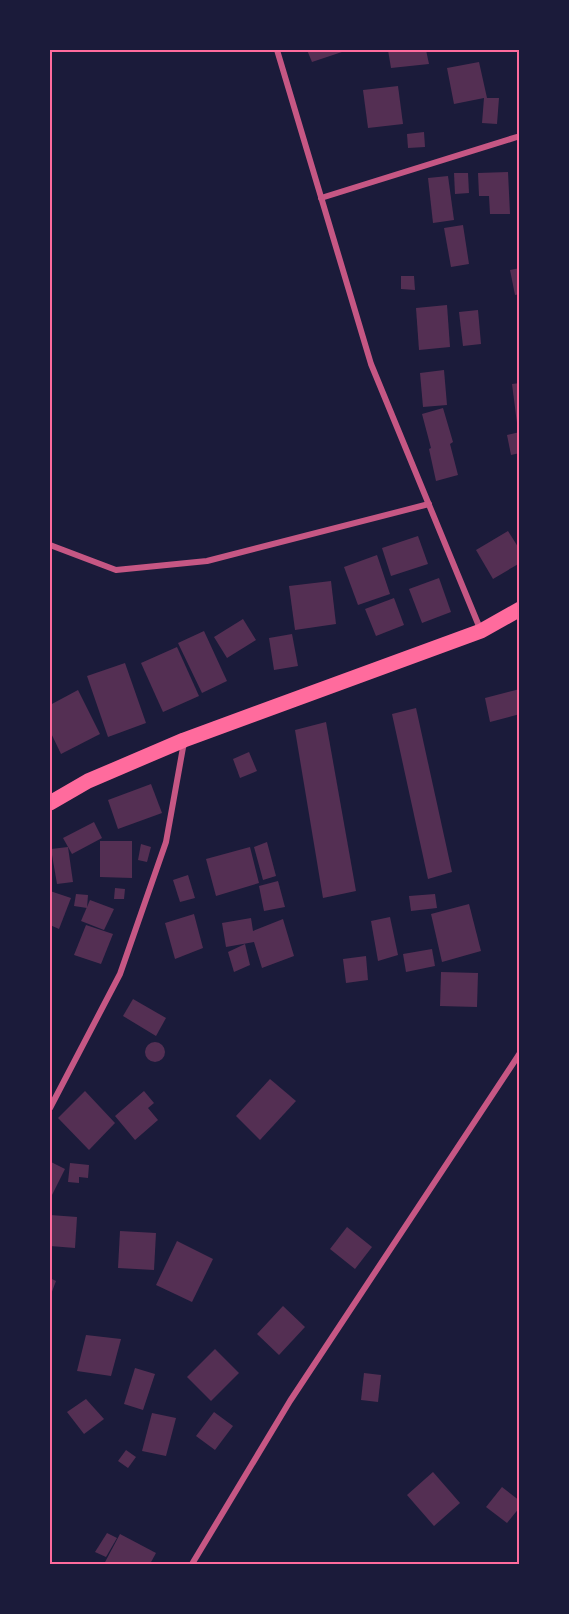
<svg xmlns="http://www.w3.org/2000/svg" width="569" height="1614" font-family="Barlow,sans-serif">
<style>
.building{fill:#542f53}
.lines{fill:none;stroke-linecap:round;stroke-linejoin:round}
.minor{stroke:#c65784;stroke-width:6}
.primary{stroke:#ff6b9d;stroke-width:15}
.neatline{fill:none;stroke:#ff6b9d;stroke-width:2}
</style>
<rect width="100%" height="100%" fill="#1b1b3a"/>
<g class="building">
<polygon points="307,50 348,50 312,62"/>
<polygon points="388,50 426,50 429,64 391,68"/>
<polygon points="479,62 487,98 499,98 497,124 482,123 484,98 454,104 447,68"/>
<polygon points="398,86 403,124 368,128 363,90"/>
<polygon points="424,132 425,147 408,148 407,134"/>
<polygon points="508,172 510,214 490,214 489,196 479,196 478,173"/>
<polygon points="454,173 468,173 469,193 455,194"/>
<polygon points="448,176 454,220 433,223 428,178"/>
<polygon points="463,225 469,264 451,267 444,228"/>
<polygon points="520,268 520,294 515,295 510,270"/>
<polygon points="401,276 414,276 415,290 401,289"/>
<polygon points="447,305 450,347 419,350 416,308"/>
<polygon points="478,310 481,344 463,346 459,312"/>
<polygon points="444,370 447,405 423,407 420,373"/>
<polygon points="520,383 520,431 518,431 512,384"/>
<polygon points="443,408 453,442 450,444 458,475 436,481 429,449 431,448 422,414"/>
<polygon points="520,432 520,453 511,455 507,435"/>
<polygon points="508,531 520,550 520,563 493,579 476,550"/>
<polygon points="418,536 428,564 391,576 382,548"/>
<polygon points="377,555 390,594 358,605 344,567"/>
<polygon points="439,578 451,612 422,623 409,589"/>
<polygon points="331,581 336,624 295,630 289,586"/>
<polygon points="394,598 404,625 376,636 365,609"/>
<polygon points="243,619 256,640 227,658 214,637"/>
<polygon points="204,631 227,681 202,693 178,643"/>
<polygon points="292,634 298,666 274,670 269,638"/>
<polygon points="177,647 199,696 163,712 141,663"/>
<polygon points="125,663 146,723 108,737 87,676"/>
<polygon points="520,689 520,714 490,722 485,698"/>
<polygon points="78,690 100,734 61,754 50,731 50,705"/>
<polygon points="416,708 452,872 428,879 392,714"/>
<polygon points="326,722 356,891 323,898 295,730"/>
<polygon points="249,752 257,771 240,778 233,759"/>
<polygon points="151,784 162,813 118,829 108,800"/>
<polygon points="94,822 102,838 72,854 63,838"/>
<polygon points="100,841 132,841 132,878 100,877"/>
<polygon points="267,842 276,876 263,880 254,847"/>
<polygon points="141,844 151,847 147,862 138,860"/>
<polygon points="68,847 73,882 57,884 51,849"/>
<polygon points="250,847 259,883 216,896 206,859"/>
<polygon points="188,875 195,898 180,902 173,880"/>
<polygon points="278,881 285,907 264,911 259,886"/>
<polygon points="115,888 125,889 124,899 114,899"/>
<polygon points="50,891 71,898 59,929 50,925"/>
<polygon points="76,894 88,895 87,908 74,906"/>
<polygon points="435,894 437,908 411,911 409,896"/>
<polygon points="90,900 114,909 104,930 81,921"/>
<polygon points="469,904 481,951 442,962 431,914"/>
<polygon points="194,914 203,948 175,959 165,923"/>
<polygon points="390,917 398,955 378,961 371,921"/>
<polygon points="251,918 253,931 283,919 294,956 262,968 254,942 226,947 222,923"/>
<polygon points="86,925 113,934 101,964 74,955"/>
<polygon points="245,944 250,965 234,972 228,952"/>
<polygon points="432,949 435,966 406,972 403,954"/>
<polygon points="366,956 368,980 346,983 343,959"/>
<polygon points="441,972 478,973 477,1007 440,1006"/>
<polygon points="133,999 166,1018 156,1036 123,1016"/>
<circle cx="155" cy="1052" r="10"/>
<polygon points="270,1079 296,1101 260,1140 236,1116"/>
<polygon points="85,1091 115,1123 89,1150 58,1118"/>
<polygon points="144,1091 154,1103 148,1108 158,1120 135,1140 115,1116"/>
<polygon points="51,1162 65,1169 50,1199 50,1166"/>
<polygon points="70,1163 89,1165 88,1178 79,1177 79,1183 68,1182"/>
<polygon points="50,1215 77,1217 75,1248 50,1246"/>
<polygon points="347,1227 372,1247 355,1269 330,1249"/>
<polygon points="120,1231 156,1233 154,1270 118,1268"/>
<polygon points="177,1241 213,1259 192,1302 156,1285"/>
<polygon points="50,1278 56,1281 50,1297"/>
<polygon points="283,1306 305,1327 279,1355 257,1334"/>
<polygon points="86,1335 121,1339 111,1376 77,1371"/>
<polygon points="215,1349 239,1373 211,1401 187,1377"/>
<polygon points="135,1368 155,1374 143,1410 124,1404"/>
<polygon points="364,1373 381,1375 378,1402 361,1400"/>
<polygon points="86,1399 104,1419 84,1434 67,1412"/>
<polygon points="214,1412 233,1426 215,1450 196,1436"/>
<polygon points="152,1413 176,1418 166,1456 142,1451"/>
<polygon points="126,1450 136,1457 128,1468 118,1461"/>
<polygon points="433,1472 460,1503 434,1526 407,1495"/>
<polygon points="502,1487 520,1501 520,1507 507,1523 486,1507"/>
<polygon points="107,1533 117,1538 106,1557 95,1552"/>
<polygon points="120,1534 156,1553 150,1564 104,1564"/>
</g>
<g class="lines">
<g class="minor">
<polyline points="277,50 371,364 481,631"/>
<polyline points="321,198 520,136"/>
<polyline points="50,545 116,570 207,561 429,504"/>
<polyline points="50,1108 120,974 166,842 184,742"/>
<polyline points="192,1564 290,1401 520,1053"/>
</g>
<polyline class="primary" points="50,803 88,781 184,740 481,631 520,609"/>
</g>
<rect width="569" height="1614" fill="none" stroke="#1b1b3a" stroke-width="102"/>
<rect x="51" y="51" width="467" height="1512" class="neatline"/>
</svg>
